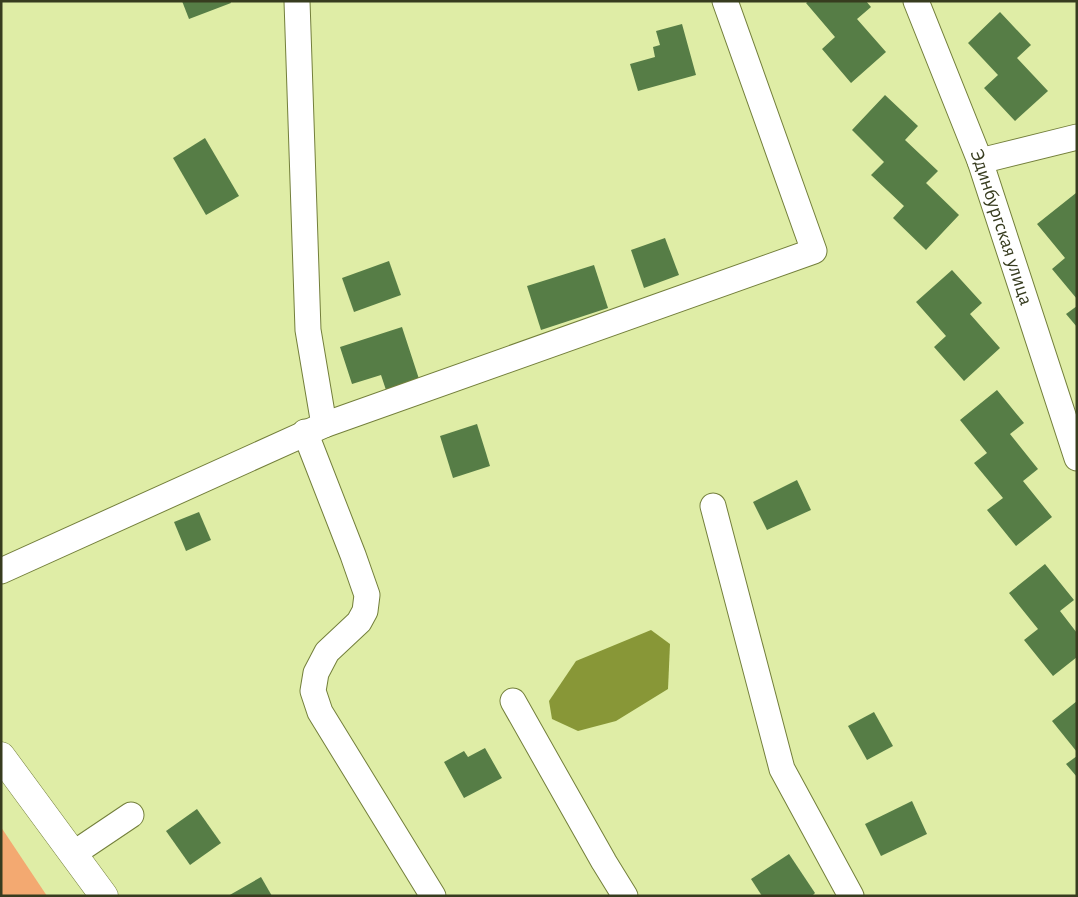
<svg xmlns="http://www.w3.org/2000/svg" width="1078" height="897" font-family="'Alegreya Sans',sans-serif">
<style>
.green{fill:#f3a971}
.water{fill:#889737}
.building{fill:#567d46}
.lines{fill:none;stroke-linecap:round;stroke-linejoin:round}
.minor-casing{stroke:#737f3b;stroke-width:27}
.major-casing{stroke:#737f3b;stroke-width:29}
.minor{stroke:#fff;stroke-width:25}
.major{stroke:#fff;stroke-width:28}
.labels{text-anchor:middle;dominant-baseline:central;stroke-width:5;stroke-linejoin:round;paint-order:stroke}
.street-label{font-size:20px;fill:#373c1f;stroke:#fff}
</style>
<rect width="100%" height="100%" fill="#dfeda6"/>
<polygon class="green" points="1,827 47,896 1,896"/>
<polygon class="water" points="651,630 670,644 668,689 616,721 578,731 552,719 549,701 576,661"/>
<g class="building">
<polygon points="182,1 230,1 231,3 189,19"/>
<polygon points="809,1 866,1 871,7 857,19 886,52 851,83 822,49 835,37 806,3"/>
<polygon points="1000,12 1031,45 1017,58 1048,91 1015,121 984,88 998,75 968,43"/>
<polygon points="682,24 696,75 638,91 630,64 655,57 653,47 660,45 656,31"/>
<polygon points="885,95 918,126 905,140 938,171 926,183 959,215 926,250 893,218 904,206 871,175 884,162 852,130"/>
<polygon points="205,138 239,196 206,215 173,158"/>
<polygon points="1076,193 1077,194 1077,299 1052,269 1065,258 1037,224"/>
<polygon points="665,238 679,275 644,288 631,250"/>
<polygon points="389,261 401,295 354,312 342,278"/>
<polygon points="594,265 608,308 541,330 527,286"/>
<polygon points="952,270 982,303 970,314 1000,348 964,381 934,347 946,336 916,302"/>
<polygon points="1077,306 1077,327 1066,314"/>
<polygon points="402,327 419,379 386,390 381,375 352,384 340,347"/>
<polygon points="997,390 1024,423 1010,434 1038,469 1023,481 1052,517 1016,546 987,510 1003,498 974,463 987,453 960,420"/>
<polygon points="477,424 490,466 453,478 440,436"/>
<polygon points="797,480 811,510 767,530 753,502"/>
<polygon points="199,512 211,540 186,551 174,522"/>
<polygon points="1045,564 1074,600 1060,611 1077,633 1077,657 1053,676 1024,640 1038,629 1009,593"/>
<polygon points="1077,701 1077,752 1052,721"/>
<polygon points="874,712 893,746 867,760 848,726"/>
<polygon points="485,748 502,778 464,798 444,762 464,751 468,757"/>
<polygon points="1077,756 1077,777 1066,764"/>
<polygon points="912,801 927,834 881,856 865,824"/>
<polygon points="197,809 221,843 190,865 166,831"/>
<polygon points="789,854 815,893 812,896 762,896 751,879"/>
<polygon points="261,877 272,896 228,896"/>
</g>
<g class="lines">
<g class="minor-casing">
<g id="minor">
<polyline points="297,1 308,330 324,425"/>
<path id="s1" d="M916 1 980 161 1077 458"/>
<polyline points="980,161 1077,137"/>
<polyline points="305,432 353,555 367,595 365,611 359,622 327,652 316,673 313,691 320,712 433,896"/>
<polyline points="713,506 782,769 851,896"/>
<polyline points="1,571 324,425 814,251 725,1"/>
<polyline points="513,701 604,862 625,896"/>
<polyline points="73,854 131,815"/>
</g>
</g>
<g class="major-casing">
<polyline id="major" points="1,756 104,896"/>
</g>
<use href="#minor" class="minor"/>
<use href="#major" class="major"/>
</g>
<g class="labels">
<g class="street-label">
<text stroke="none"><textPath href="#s1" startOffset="242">Эдинбургская улица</textPath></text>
</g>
</g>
<rect width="1078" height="897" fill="none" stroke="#373c1f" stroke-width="5"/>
</svg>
